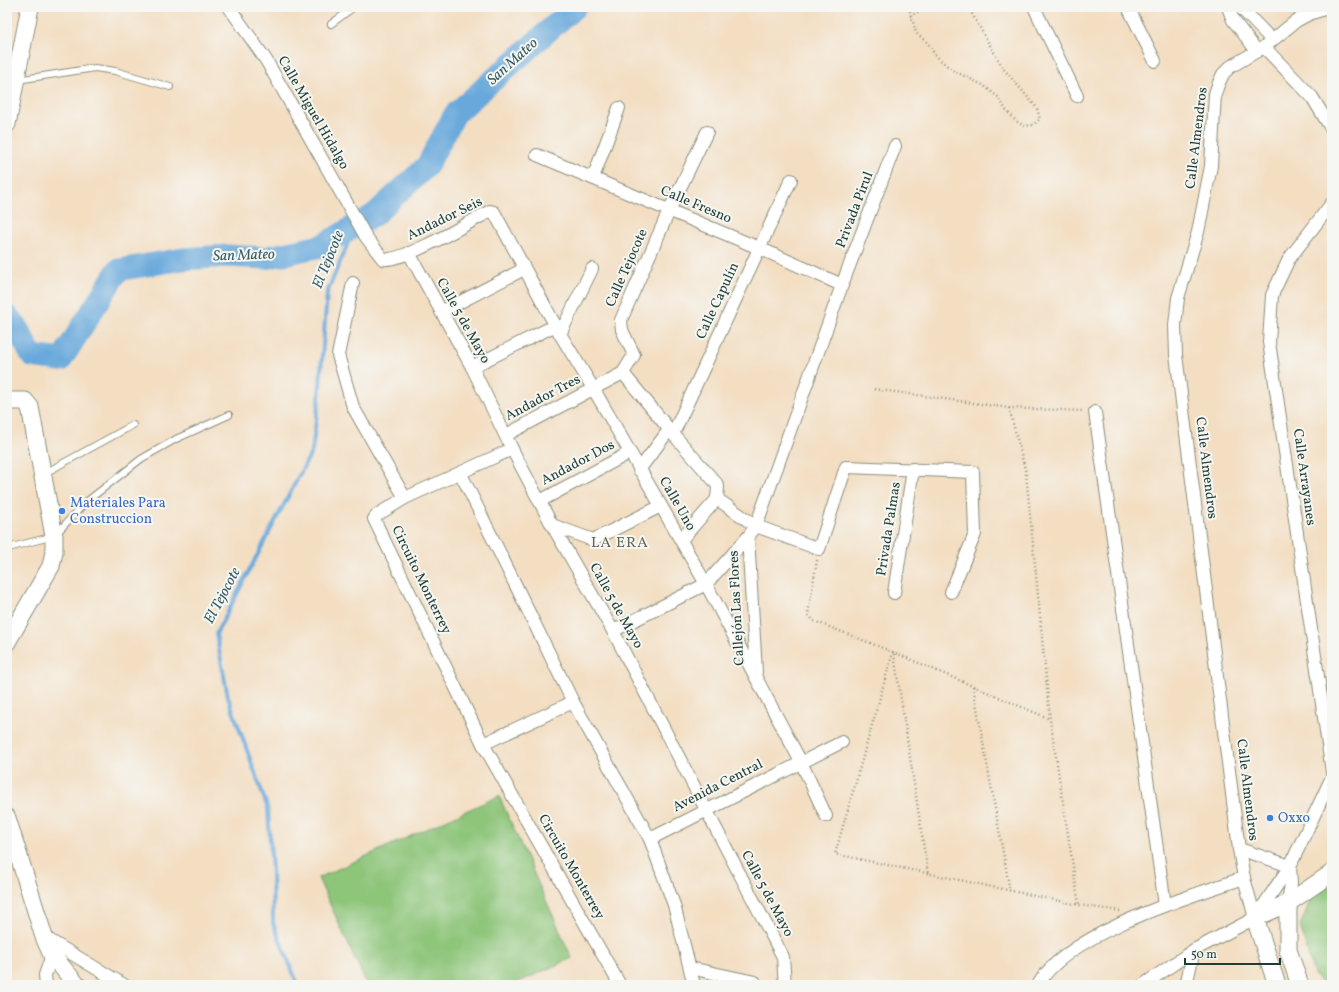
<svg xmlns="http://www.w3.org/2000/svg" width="1339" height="992" font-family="Vollkorn,serif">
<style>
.green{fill:#8dc579;stroke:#568156}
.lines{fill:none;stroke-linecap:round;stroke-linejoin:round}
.stream{stroke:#67a8db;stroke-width:4}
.river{stroke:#67a8db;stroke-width:23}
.lane-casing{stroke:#898e7b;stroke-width:8}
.street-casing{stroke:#898e7b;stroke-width:14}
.secondary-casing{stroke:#898e7b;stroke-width:19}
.path{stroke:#898e7b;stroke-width:2.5;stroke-dasharray:1 3;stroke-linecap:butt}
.lane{stroke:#fff;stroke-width:6}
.street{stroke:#fff;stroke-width:12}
.secondary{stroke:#fff;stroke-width:17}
.shop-dot{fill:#3f7fe0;stroke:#f6f6f2;stroke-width:1.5}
.labels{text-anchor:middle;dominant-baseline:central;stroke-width:4;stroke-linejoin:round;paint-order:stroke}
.street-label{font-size:14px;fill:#1f3d34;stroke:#f6f6f2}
.shop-label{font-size:14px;fill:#366cbe;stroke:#f6f6f2;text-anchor:start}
.water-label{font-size:15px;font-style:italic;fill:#355d66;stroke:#f6f6f2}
.neighbourhood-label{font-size:15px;letter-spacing:1px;fill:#626654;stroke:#f6f6f2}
</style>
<rect width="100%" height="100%" fill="#f6f6f2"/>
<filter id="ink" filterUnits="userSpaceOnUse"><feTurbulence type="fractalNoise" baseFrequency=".025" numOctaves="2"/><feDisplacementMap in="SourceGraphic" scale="8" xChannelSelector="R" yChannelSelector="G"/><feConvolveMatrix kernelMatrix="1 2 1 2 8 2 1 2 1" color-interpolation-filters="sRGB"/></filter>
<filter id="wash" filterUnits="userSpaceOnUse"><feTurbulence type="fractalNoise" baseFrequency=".012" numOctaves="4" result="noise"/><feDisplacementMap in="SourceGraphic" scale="16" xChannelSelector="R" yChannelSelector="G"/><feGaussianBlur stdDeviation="0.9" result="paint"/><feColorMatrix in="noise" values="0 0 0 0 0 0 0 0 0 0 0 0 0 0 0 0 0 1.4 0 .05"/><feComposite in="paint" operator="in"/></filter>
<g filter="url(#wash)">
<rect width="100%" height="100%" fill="#f3dec2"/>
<g class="green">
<polygon points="499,796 572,958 512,985 367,985 318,878"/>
<polygon points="1332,885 1332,985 1323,985 1314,975 1300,926 1312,896"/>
</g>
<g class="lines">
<polyline class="stream" points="298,985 273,923 272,871 268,809 228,697 216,634 312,451 319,398 327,293 355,226"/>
<polyline class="river" points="7,316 16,326 32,356 61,360 118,270 183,259 227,256 265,258 321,246 374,215 427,166 455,114 575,7"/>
</g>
</g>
<g filter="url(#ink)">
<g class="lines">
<g class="lane-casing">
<g id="lane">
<polyline points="331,24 354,7"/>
<polyline points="17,80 95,68 115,71 170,87"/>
<polyline points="45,473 133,425"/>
<polyline points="8,548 54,536 86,502 141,459 176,439 229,415"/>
</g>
</g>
<g class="street-casing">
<g id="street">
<path d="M229 7 266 60 366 237 383 259C404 262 468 223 490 211L494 212 560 334 593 388 706 584 801 762 826 816"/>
<polyline points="1034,7 1077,96"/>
<polyline points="1128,7 1155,61"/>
<polyline points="1228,7 1233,20 1257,51"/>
<polyline points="1240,7 1272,40"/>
<polyline points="1264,47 1312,97 1332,130"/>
<polyline points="537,155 759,248 842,285"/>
<polyline points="593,178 619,108"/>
<polyline points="1332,203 1289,259 1272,295 1269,342 1332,772"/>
<polyline points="409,253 472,367 512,449 552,525 613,631 783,957 785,985"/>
<polyline points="353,283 338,355 353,407 405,498"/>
<polyline points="441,312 524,269"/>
<polyline points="560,334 592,269"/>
<polyline points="472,367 556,325"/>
<polyline points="623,373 673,434 716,483 718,487 717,499"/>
<polyline points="1095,412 1165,905"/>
<polyline points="673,434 791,180"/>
<polyline points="506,435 623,373 634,355 622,330 621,320 669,211 707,132"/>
<polyline points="512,449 405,498 377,515 374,519 483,744 620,985"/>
<polyline points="639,470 669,430"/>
<polyline points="461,474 573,702 650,839 674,905 694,985"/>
<polyline points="717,499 756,526 819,549 846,467 973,472 975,534 951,592"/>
<polyline points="540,501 629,453"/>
<polyline points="552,525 593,540 661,506"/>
<polyline points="748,537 756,672"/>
<polyline points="681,540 717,499"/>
<polyline points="894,593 913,469"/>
<polyline points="613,631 706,584 748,537 756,526 842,285 895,146"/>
<polyline points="483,744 573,702"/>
<polyline points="650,839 842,742"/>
<polyline points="1239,849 1290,866 1291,883 1288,903"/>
<polyline points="1255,918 1244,878 1239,849 1176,355 1175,325 1178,298 1198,232 1211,166 1215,94 1218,85 1223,74 1230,67 1264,47 1296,21 1309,14 1324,9 1332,10"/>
<polyline points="44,937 124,985"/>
<polyline points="690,968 755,982"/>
<polyline points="46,985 45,975 52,955"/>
<path d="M1038 985C1065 934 1190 896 1244 878"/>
<polyline points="1143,985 1194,950 1255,918 1290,866 1332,777"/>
<polyline points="1186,985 1194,950"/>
</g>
</g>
<g class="secondary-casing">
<g id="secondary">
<polyline points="7,124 30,7"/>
<polyline points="7,401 25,401 30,407 54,536 54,552 51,566 7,642"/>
<polyline points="7,818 44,937 52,955 77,985"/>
<polyline points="1288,903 1288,950 1300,985"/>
<polyline points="1277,985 1255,918 1288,903 1332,873"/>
</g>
</g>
<g class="path">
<polyline points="909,7 916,33 928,43 935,55 945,64 954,71 983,85 998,97 1006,110 1016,121 1024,126 1033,125 1040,119 1037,108 1003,68 968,7"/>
<polyline points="910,16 928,7"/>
<polyline points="874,389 1009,408 1084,411"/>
<polyline points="1009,408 1026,473 1050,719 1079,905"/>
<polyline points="817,560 808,614 814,621 893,652 1050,719"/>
<polyline points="893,652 835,854 1079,905 1120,911"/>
<polyline points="894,654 928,874"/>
<polyline points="973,686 1010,891"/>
</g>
<use href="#lane" class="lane"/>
<use href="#street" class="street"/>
<use href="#secondary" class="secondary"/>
</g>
</g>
<g class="shop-dot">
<circle cx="62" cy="511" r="4"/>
<circle cx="1270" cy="818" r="4"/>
</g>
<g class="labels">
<g class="street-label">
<text transform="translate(313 113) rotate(60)">Calle Miguel Hidalgo</text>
<text transform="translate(1197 138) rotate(-83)">Calle Almendros</text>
<text transform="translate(696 205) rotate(23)">Calle Fresno</text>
<text transform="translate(855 210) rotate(-69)">Privada Pirul</text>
<text transform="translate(445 219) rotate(-26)">Andador Seis</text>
<text transform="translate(627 268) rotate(-66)">Calle Tejocote</text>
<text transform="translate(718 301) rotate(-65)">Calle Capulín</text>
<text transform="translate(463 321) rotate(61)">Calle 5 de Mayo</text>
<text transform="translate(543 398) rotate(-28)">Andador Tres</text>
<text transform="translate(578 463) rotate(-28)">Andador Dos</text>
<text transform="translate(1206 468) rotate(83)">Calle Almendros</text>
<text transform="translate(1304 477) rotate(82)">Calle Arrayanes</text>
<text transform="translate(677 504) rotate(60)">Calle Uno</text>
<text transform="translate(889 529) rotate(-81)">Privada Palmas</text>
<text transform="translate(421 580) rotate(64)">Circuito Monterrey</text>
<text transform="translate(616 606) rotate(61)">Calle 5 de Mayo</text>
<text transform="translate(737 608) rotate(-93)">Callejón Las Flores</text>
<text transform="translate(718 786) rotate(-27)">Avenida Central</text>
<text transform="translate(1247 790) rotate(83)">Calle Almendros</text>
<text transform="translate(571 867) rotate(60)">Circuito Monterrey</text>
<text transform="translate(767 894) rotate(62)">Calle 5 de Mayo</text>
</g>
<g class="shop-label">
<text x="70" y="503">Materiales Para<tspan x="70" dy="16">Construccion</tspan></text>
<text x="1278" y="818">Oxxo</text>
</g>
<g class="water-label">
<text transform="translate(513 62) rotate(-42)">San Mateo</text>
<text transform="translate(244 256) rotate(-2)">San Mateo</text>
<text transform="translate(329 260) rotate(-68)">El Tejocote</text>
<text transform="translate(223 596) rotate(-62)">El Tejocote</text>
</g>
<g class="neighbourhood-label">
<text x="620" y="543">LA ERA</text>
</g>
</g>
<rect width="1339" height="992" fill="none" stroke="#f6f6f2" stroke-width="24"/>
<path d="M1185 958v6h95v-6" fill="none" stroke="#1f3d34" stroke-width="2"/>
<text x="1191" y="958" font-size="12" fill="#1f3d34" stroke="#f6f6f2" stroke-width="3" paint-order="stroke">50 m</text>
</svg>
